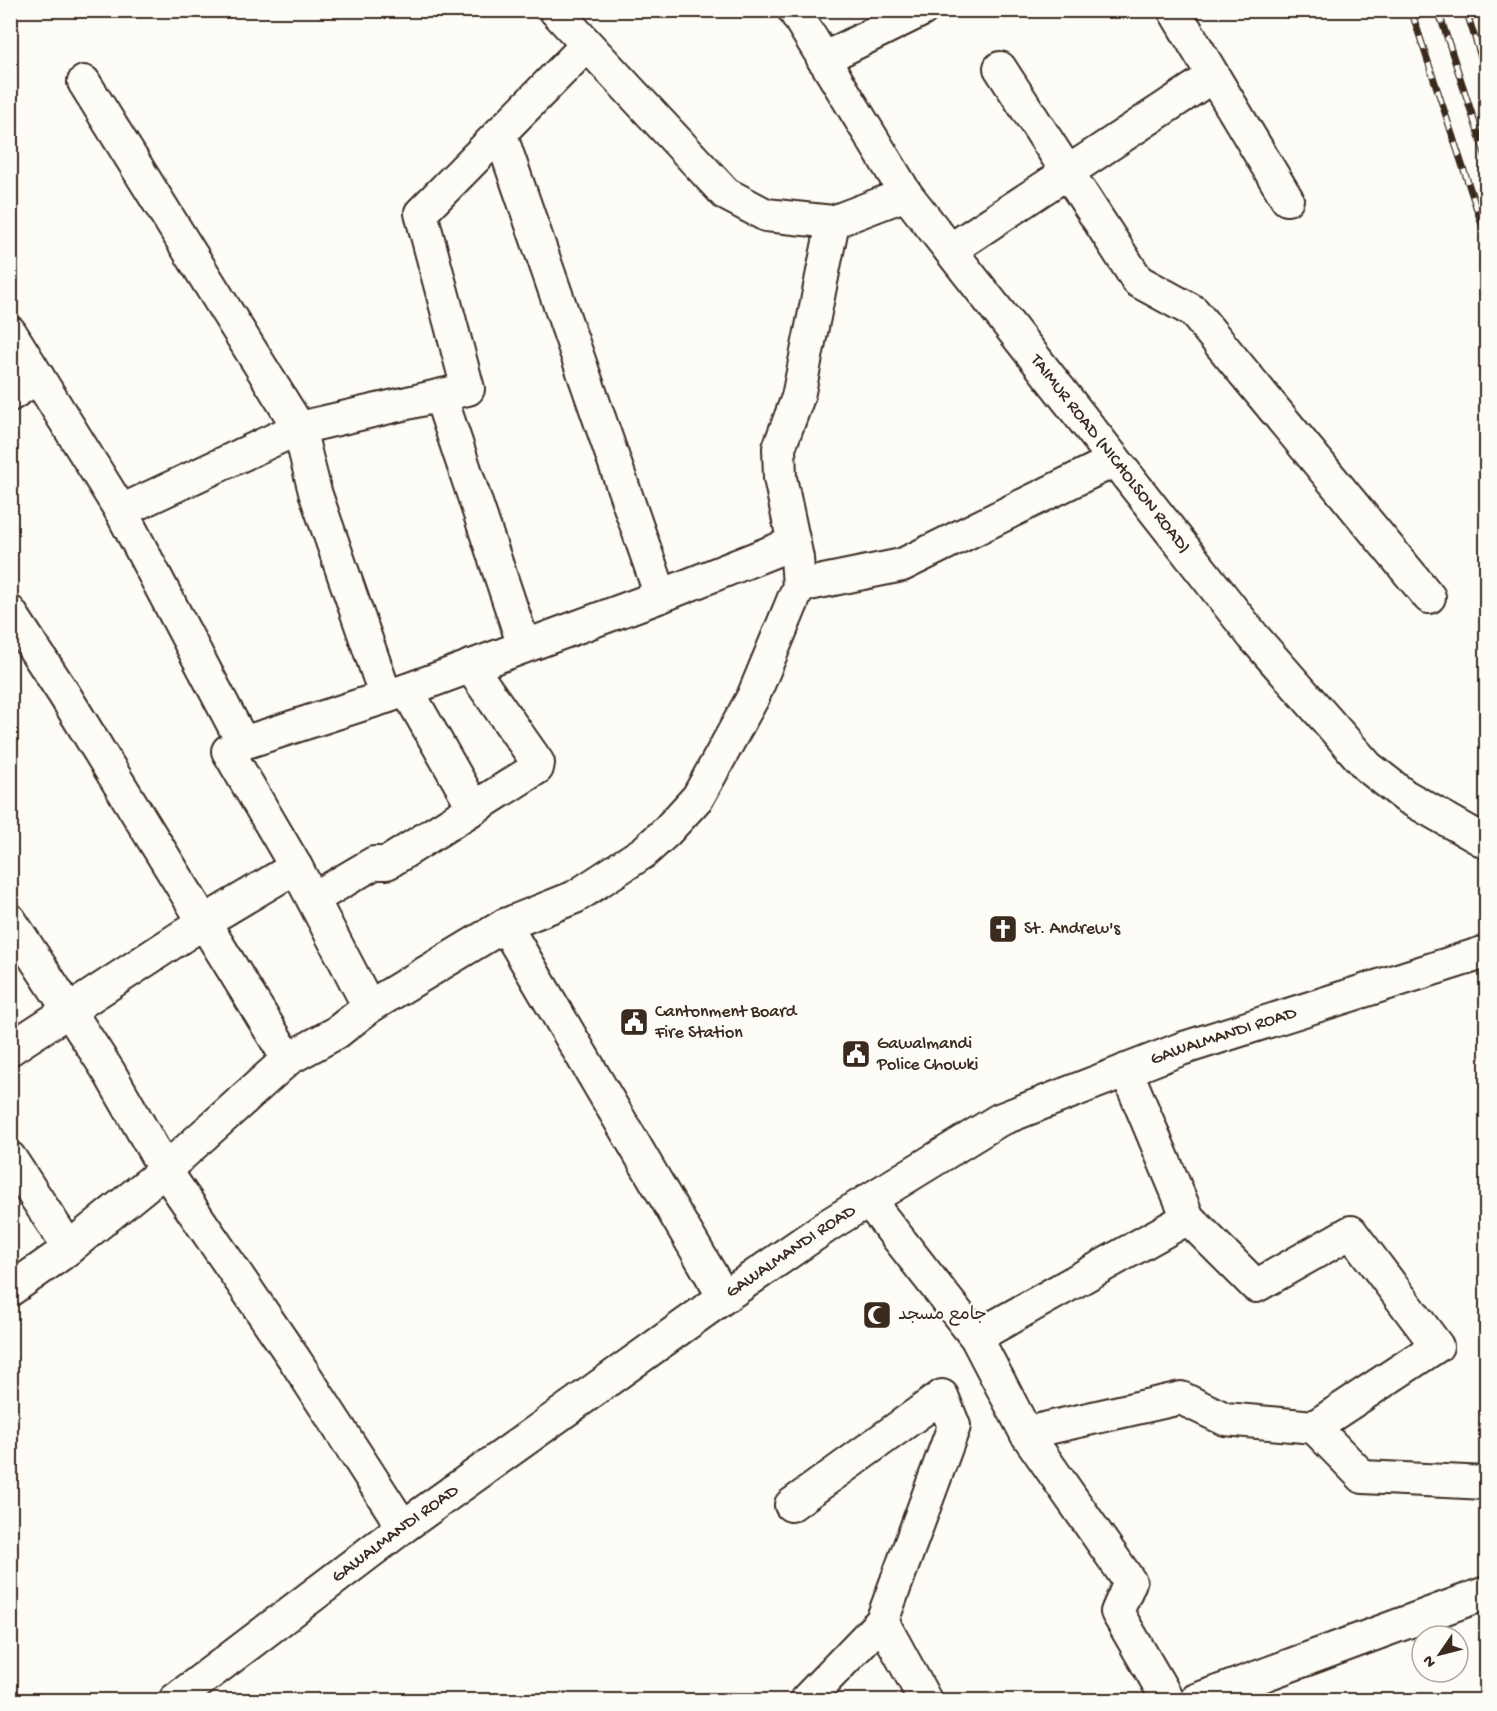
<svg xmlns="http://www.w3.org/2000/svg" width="1497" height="1711" font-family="'Gochi Hand','Playpen Sans Arabic',sans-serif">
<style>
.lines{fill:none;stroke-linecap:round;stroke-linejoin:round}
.minor-casing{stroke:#3b2a1e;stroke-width:36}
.minor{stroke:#fdfcf7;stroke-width:32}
.rail-casing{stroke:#3b2a1e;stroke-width:7}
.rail{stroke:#fdfcf7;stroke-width:4.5;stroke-dasharray:14;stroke-linecap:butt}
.labels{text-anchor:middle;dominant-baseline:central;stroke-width:4.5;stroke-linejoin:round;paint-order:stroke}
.street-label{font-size:18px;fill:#3b2a1e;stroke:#fdfcf7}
.poi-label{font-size:18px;fill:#3b2a1e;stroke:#fdfcf7;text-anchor:start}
</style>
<rect width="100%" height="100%" fill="#fdfcf7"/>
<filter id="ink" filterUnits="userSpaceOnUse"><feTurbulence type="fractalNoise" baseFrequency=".0167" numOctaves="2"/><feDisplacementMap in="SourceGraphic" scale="12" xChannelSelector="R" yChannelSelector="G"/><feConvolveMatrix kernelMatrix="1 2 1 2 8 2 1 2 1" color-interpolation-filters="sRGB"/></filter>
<g filter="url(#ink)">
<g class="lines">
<g class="minor-casing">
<g id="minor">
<polyline points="555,10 726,194 766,215 833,222 906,194"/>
<path id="s1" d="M794 10 906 194 1253 636 1368 767 1405 796 1486 842"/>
<polyline points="1174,10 1287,199"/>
<polyline points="823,59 922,10"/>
<polyline points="1000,68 1138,281 1193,311 1429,597"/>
<polyline points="84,82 299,428 315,492 386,697"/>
<polyline points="500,133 661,596"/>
<polyline points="950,250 1213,76"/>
<polyline points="10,332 121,511 243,743 228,751 296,867 369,1007"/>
<polyline points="10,395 38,377"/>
<polyline points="445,410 524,646"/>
<polyline points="121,511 299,428 468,389 421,213 587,45"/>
<polyline points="799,586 902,565 1115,460"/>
<polyline points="10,612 64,694 288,1059"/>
<polyline points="407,690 474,808"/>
<polyline points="243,743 407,690 661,596 794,543"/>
<polyline points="313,899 374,863 387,863 537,768 538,763 470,666"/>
<polyline points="10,920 109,1072 165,1170 295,1360 403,1527"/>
<polyline points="505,925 724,1297"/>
<polyline points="10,1049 204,922 296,867"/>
<polyline points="10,1158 69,1248"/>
<polyline points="869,1201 976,1337 1026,1433 1130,1582 1117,1612 1168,1700"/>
<polyline points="10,1290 60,1255 165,1170 288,1059 336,1033 369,1007 505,925 575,897 644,852 666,832 698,797 753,697 799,586 797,558 780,478 779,448 798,397 833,222"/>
<polyline points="976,1337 1188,1218"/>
<polyline points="1314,1427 1363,1477 1486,1483"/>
<polyline points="1026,1433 1181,1398 1225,1419 1314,1427 1437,1346 1351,1232 1256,1286 1188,1218 1126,1070"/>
<polyline points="791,1505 942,1396 954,1426 882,1621 925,1700"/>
<path id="s2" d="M175 1700 403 1527 724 1297 830 1224 999 1120 1181 1049 1486 952"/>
<polyline points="806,1700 882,1621"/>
<polyline points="1196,1700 1486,1593"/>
</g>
</g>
<use href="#minor" class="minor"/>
<g class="rail-casing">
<g id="rail">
<polyline points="1411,10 1486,237"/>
<polyline points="1438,10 1486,157"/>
<polyline points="1466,10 1486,73"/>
</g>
</g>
<use href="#rail" class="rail"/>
</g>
</g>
<defs>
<g id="church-square" transform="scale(1.5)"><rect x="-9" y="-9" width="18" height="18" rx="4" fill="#3b2a1e" stroke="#fdfcf7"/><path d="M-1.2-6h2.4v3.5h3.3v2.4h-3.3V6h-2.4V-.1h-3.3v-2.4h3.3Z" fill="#fff"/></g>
<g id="civic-square" transform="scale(1.5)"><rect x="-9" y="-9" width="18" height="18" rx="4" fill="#3b2a1e" stroke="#fdfcf7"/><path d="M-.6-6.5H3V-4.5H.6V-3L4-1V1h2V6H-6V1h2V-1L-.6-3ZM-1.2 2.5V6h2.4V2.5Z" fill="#fff"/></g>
<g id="mosque-square" transform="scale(1.5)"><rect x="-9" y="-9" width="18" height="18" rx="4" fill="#3b2a1e" stroke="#fdfcf7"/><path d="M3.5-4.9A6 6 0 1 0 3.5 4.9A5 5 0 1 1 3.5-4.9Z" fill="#fff"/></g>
</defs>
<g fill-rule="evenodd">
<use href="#church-square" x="1003" y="929"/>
<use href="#civic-square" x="634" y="1022"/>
<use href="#civic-square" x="856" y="1054"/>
<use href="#mosque-square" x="877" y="1315"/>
</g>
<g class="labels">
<g class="street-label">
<text stroke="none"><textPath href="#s1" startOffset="546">TAIMUR ROAD (NICHOLSON ROAD)</textPath></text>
<text stroke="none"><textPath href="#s2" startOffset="1248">GAWALMANDI ROAD</textPath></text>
<text stroke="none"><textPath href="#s2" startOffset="762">GAWALMANDI ROAD</textPath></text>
<text stroke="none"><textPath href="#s2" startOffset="276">GAWALMANDI ROAD</textPath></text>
</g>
<g class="poi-label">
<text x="1024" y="929">St. Andrew's</text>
<text x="655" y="1012">Cantonment Board<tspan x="655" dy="21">Fire Station</tspan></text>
<text x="877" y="1044">Gawalmandi<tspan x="877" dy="21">Police Chowki</tspan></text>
<text x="898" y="1315">جامع مسجد</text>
</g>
</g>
<rect width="1497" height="1711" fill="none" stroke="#fdfcf7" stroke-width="36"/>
<rect x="18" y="18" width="1461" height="1675" fill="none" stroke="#3b2a1e" stroke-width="2" filter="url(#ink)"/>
<g transform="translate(1440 1654) rotate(235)"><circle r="28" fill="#fdfcf7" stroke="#afa8a0" stroke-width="1.5"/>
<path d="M0-4.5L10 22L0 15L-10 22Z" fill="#3b2a1e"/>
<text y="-9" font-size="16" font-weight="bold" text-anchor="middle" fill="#3b2a1e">N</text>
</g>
</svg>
